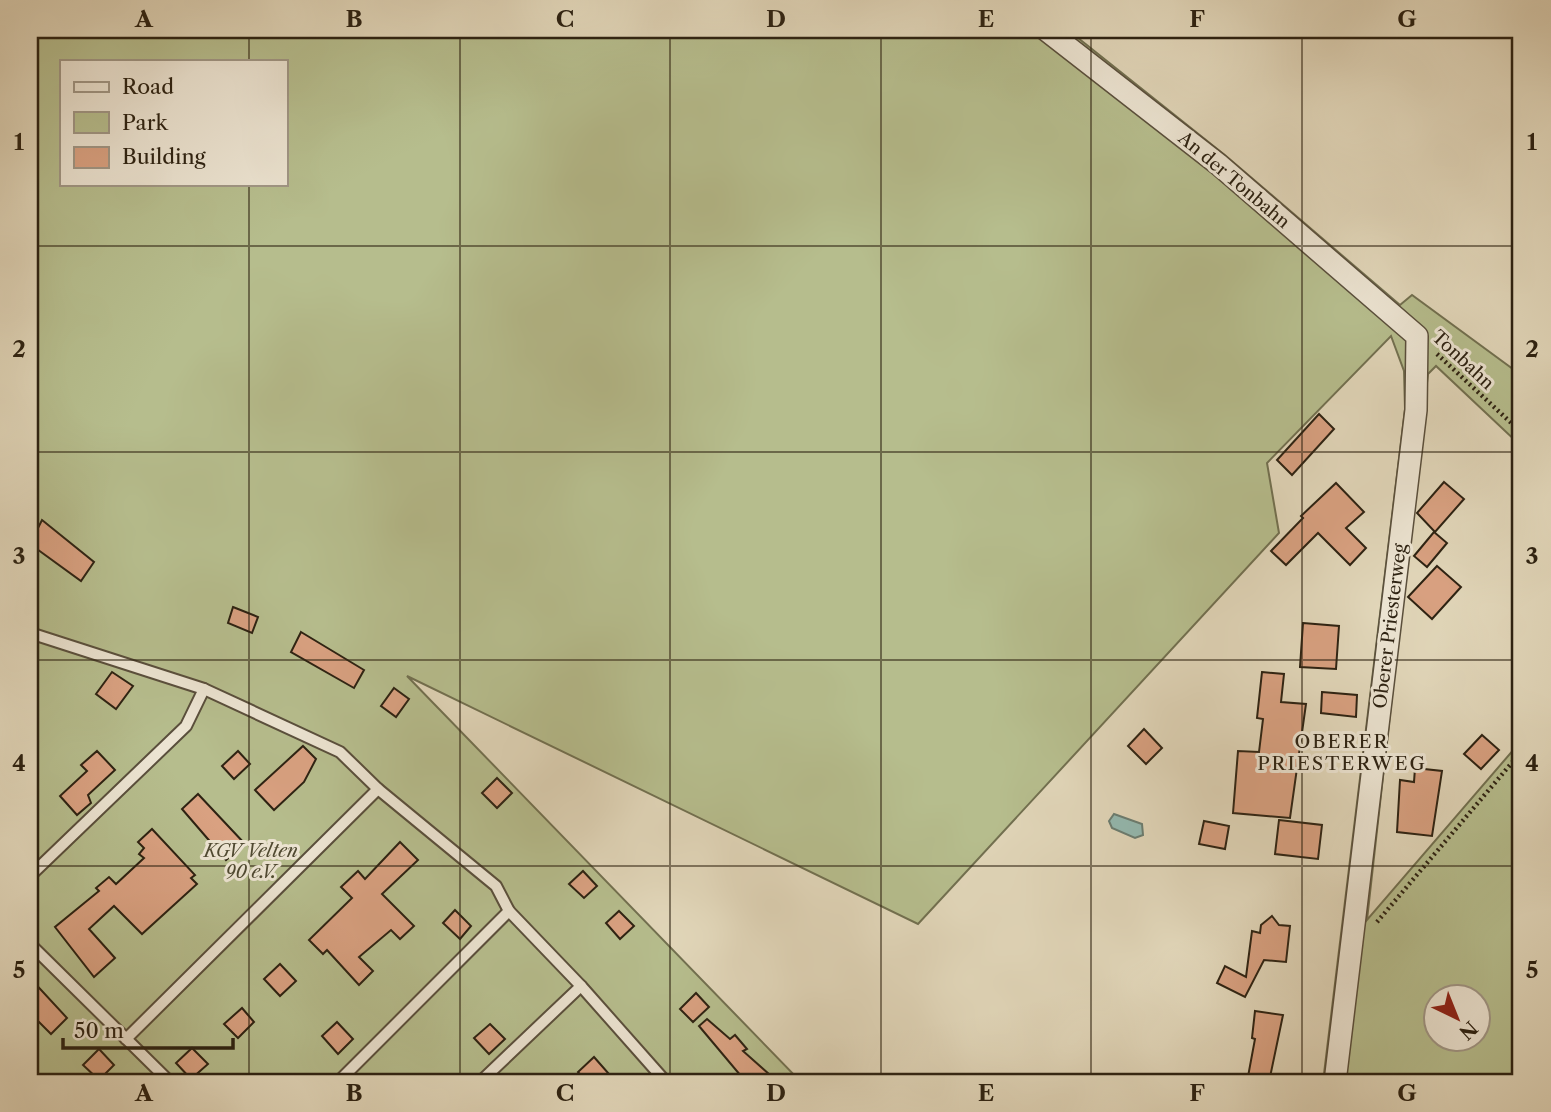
<svg xmlns="http://www.w3.org/2000/svg" width="1551" height="1112" font-family="'Libre Caslon Text',serif">
<style>
.green{fill:#b6bd8d;stroke:#727050;stroke-width:2;fill-rule:evenodd}
.water{fill:#94b9b0;stroke:#6b7d71;stroke-width:2}
.building{fill:#d9a181;stroke:#2d2212;stroke-width:2}
.lines{fill:none;stroke-linecap:round;stroke-linejoin:round}
.service-casing{stroke:#5a4f3c;stroke-width:14}
.minor-casing{stroke:#5a4f3c;stroke-width:24}
.path{stroke:#2d2212;stroke-width:4.5;stroke-dasharray:2 3.5;stroke-linecap:butt}
.service{stroke:#ece4d2;stroke-width:10}
.minor{stroke:#ece4d2;stroke-width:21}
.grid{fill:none;stroke:#2d2212;stroke-width:2;stroke-opacity:0.55}
.labels{text-anchor:middle;dominant-baseline:central;stroke-width:6;stroke-linejoin:round;paint-order:stroke}
.street-label{font-size:18px;fill:#2d2212;stroke:#ece4d2}
.park-label{font-size:18px;font-style:italic;fill:#4f4931;stroke:#ece4d2}
.neighbourhood-label{font-size:19px;letter-spacing:2px;fill:#2d2212;stroke:#ece4d2}
.neatline{fill:none;stroke:#2d2212;stroke-width:2.5}
.grid-label{font-size:23px;text-anchor:middle;font-weight:bold;fill:#2d2212}
</style>
<rect width="100%" height="100%" fill="#e1d6b9"/>
<filter id="stains"><feTurbulence type="fractalNoise" baseFrequency=".00286" numOctaves="4"/><feColorMatrix values="0 0 0 0 .2 0 0 0 0 .09 0 0 0 0 .02 0 0 0 .5 -.17"/></filter>
<radialGradient id="worn" r=".72"><stop offset=".6" stop-color="#630" stop-opacity="0"/><stop offset="1" stop-color="#630" stop-opacity=".3"/></radialGradient>
<path class="green" d="M30 30H1068L1226 156 1400 305 1412 295 1521 375V446L1436 366 1428 374 1367 920 1521 741V1082H1323L1405 409 1404 371 1391 336 1267 463 1279 533 918 924 407 676 801 1082H30ZM61 61H285V184H61ZM1436 996H1478V1038H1436Z"/>
<polygon class="water" points="1114,814 1142,824 1143,835 1135,838 1112,828 1109,821"/>
<g class="building">
<polygon points="1319,414 1334,429 1292,475 1277,460"/>
<polygon points="1444,482 1464,499 1435,532 1417,513"/>
<polygon points="1336,483 1364,512 1346,528 1366,548 1350,565 1318,533 1286,565 1271,551 1303,518 1301,516"/>
<polygon points="42,520 94,562 81,581 30,544"/>
<polygon points="1434,532 1447,543 1427,567 1414,556"/>
<polygon points="1437,566 1461,587 1432,619 1408,597"/>
<polygon points="233,607 258,617 252,633 228,623"/>
<polygon points="1303,623 1339,626 1336,669 1300,667"/>
<polygon points="301,632 364,670 354,688 291,652"/>
<polygon points="112,672 133,686 116,709 96,694"/>
<polygon points="1262,672 1284,674 1281,702 1306,704 1290,818 1233,813 1238,751 1259,752 1263,719 1257,718"/>
<polygon points="394,688 409,699 396,717 381,706"/>
<polygon points="1322,692 1357,695 1356,717 1321,713"/>
<polygon points="1144,729 1162,748 1146,764 1128,746"/>
<polygon points="1482,735 1499,750 1481,769 1464,754"/>
<polygon points="303,746 316,759 304,782 274,810 255,790"/>
<polygon points="97,751 115,770 88,795 91,803 77,815 60,796 87,771 81,765"/>
<polygon points="238,751 250,764 234,779 222,766"/>
<polygon points="1415,768 1442,771 1432,836 1397,832 1400,780 1414,782"/>
<polygon points="497,778 512,793 497,808 482,793"/>
<polygon points="198,794 245,844 226,860 182,809"/>
<polygon points="1279,820 1322,825 1318,859 1275,854"/>
<polygon points="1204,821 1229,826 1225,849 1199,844"/>
<polygon points="152,829 195,875 191,878 197,884 142,934 114,906 89,929 115,958 94,977 55,927 99,891 96,888 109,877 116,884 144,858 139,854 144,848 138,842"/>
<polygon points="400,842 418,860 382,894 414,926 400,939 391,930 359,957 373,971 359,985 327,950 323,954 309,940 352,898 341,887 358,871 365,879"/>
<polygon points="583,871 597,886 584,898 569,884"/>
<polygon points="455,910 471,926 460,939 443,923"/>
<polygon points="619,911 634,926 620,939 606,923"/>
<polygon points="1272,916 1279,925 1290,926 1286,962 1264,960 1245,997 1217,983 1225,966 1246,977 1252,931 1260,933 1261,925"/>
<polygon points="280,964 296,981 280,996 264,979"/>
<polygon points="30,978 67,1018 51,1034 30,1013"/>
<polygon points="696,993 709,1007 693,1022 680,1009"/>
<polygon points="242,1008 254,1022 238,1038 224,1024"/>
<polygon points="1255,1011 1283,1015 1269,1082 1247,1082 1255,1039 1252,1038"/>
<polygon points="707,1019 730,1039 735,1035 747,1049 743,1051 778,1082 746,1082 699,1026"/>
<polygon points="337,1022 353,1039 338,1054 322,1036"/>
<polygon points="490,1024 505,1039 489,1054 474,1038"/>
<polygon points="192,1048 208,1064 191,1079 176,1063"/>
<polygon points="99,1049 114,1065 99,1080 83,1065"/>
<polygon points="594,1057 616,1082 587,1082 578,1072"/>
</g>
<g class="lines">
<g class="service-casing">
<g id="service">
<polyline points="30,633 204,689 340,752 378,789 496,886 509,911 581,986 666,1082"/>
<polyline points="30,876 186,726 204,689"/>
<polyline points="30,944 170,1082"/>
<polyline points="126,1039 378,789"/>
<polyline points="338,1082 509,911"/>
<polyline points="480,1082 581,986"/>
</g>
</g>
<g class="minor-casing">
<polyline id="minor" points="1046,30 1218,164 1417,336 1416,410 1335,1082"/>
</g>
<g class="path">
<polyline points="1437,354 1521,432"/>
<polyline points="1377,922 1521,752"/>
</g>
<use href="#service" class="service"/>
<use href="#minor" class="minor"/>
</g>
<path class="grid" d="M249 30V61M460 30V1082M670 30V1082M881 30V1082M1091 30V1082M1302 30V1082M249 184V1082M30 246H1521M30 452H1521M30 660H1521M30 866H1521"/>
<g class="labels">
<g class="street-label">
<text transform="translate(1234 180) rotate(40)">An der Tonbahn</text>
<text transform="translate(1463 360) rotate(43)">Tonbahn</text>
<text transform="translate(1390 626) rotate(-83)">Oberer Priesterweg</text>
</g>
<g class="park-label">
<text x="251" y="851">KGV Velten<tspan x="251" dy="21">90 e.V.</tspan></text>
</g>
<g class="neighbourhood-label">
<text x="1342" y="741">OBERER<tspan x="1342" dy="22">PRIESTERWEG</tspan></text>
</g>
</g>
<rect width="1551" height="1112" fill="none" stroke="#e1d6b9" stroke-width="77"/>
<rect x="60" y="60" width="228" height="126" fill="#ece4d2" stroke="#a09685" stroke-width="2"/>
<rect x="74" y="82" width="35" height="10" fill="#ece4d2" stroke="#a09685" stroke-width="2"/>
<text x="122" y="94" font-size="21" fill="#2d2212">Road</text>
<rect x="74" y="112" width="35" height="21" fill="#b6bd8d" stroke="#a09685" stroke-width="2"/>
<text x="122" y="130" font-size="21" fill="#2d2212">Park</text>
<rect x="74" y="147" width="35" height="21" fill="#d9a181" stroke="#a09685" stroke-width="2"/>
<text x="122" y="164" font-size="21" fill="#2d2212">Building</text>
<g transform="translate(1457 1018) rotate(137)"><circle r="33" fill="#ece4d2" stroke="#a09685" stroke-width="2"/>
<path d="M0-5L12 26L0 18L-12 26Z" fill="#8f2418"/>
<text y="-10" font-size="19" font-weight="bold" text-anchor="middle" fill="#2d2212">N</text>
</g>
<path d="M63 1038v10h170v-10" fill="none" stroke="#2d2212" stroke-width="3.5"/>
<text x="74" y="1038" font-size="21" fill="#2d2212" stroke="#ece4d2" stroke-width="5" paint-order="stroke">50 m</text>
<rect x="38" y="38" width="1474" height="1036" class="neatline"/>
<g class="grid-label">
<text x="144" y="27">A</text>
<text x="354" y="27">B</text>
<text x="565" y="27">C</text>
<text x="776" y="27">D</text>
<text x="986" y="27">E</text>
<text x="1197" y="27">F</text>
<text x="1407" y="27">G</text>
<text x="19" y="150">1</text>
<text x="1532" y="150">1</text>
<text x="19" y="357">2</text>
<text x="1532" y="357">2</text>
<text x="19" y="564">3</text>
<text x="1532" y="564">3</text>
<text x="19" y="771">4</text>
<text x="1532" y="771">4</text>
<text x="19" y="978">5</text>
<text x="1532" y="978">5</text>
<text x="144" y="1101">A</text>
<text x="354" y="1101">B</text>
<text x="565" y="1101">C</text>
<text x="776" y="1101">D</text>
<text x="986" y="1101">E</text>
<text x="1197" y="1101">F</text>
<text x="1407" y="1101">G</text>
</g>
<rect width="100%" height="100%" filter="url(#stains)"/>
<rect width="100%" height="100%" fill="url(#worn)"/>
</svg>
